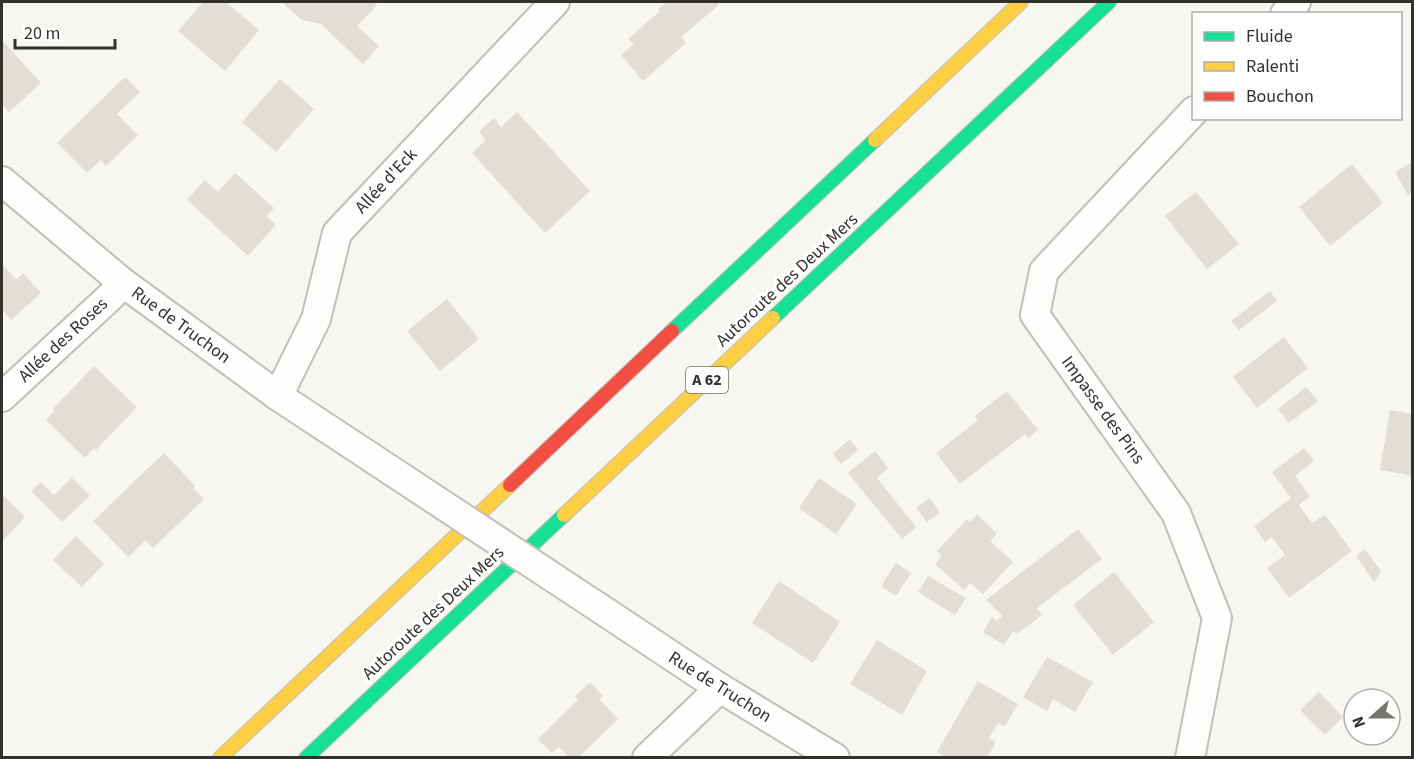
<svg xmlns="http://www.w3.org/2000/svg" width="1414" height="759" font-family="'Source Sans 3',sans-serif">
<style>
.building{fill:#e1ded5}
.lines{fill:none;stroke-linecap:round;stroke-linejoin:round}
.street-casing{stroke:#c0bfbb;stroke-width:32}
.fast-casing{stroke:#c0bfbb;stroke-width:16}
.slow-casing{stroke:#c0bfbb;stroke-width:16}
.jam-casing{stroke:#c0bfbb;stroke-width:16}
.street{stroke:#fefefd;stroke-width:28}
.fast{stroke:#16e098;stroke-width:14}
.slow{stroke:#ffcf43;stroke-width:14}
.jam{stroke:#f24e42;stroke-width:14}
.street-bridge-casing{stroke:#c0bfbb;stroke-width:32;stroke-linecap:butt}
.street-bridge{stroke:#fefefd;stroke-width:28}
.labels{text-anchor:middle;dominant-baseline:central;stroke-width:6;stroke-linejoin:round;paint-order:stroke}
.shield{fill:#fff;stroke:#706f6c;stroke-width:1.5}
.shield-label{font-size:16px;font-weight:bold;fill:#33312d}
.street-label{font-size:18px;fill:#33312d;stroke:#fff}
</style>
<rect width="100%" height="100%" fill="#f8f6f0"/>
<g class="building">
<polygon points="203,2 226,2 259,30 225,71 178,31"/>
<polygon points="282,2 374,2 377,5 357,26 379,46 363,64 321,24 302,20"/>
<polygon points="667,2 717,2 719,5 681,37 686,43 643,81 621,55 634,44 628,39 660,11 658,9"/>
<polygon points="2,40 41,83 9,112 2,104"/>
<polygon points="125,77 140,92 117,114 138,135 106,166 101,160 87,173 57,143"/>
<polygon points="280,79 314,109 276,152 242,122"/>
<polygon points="517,112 590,191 545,233 472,153 486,140 479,132 487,124 494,118 501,127"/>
<polygon points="1412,162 1412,192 1408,195 1395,172"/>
<polygon points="1352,164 1383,203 1330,246 1299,207"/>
<polygon points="235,173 274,208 266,216 276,225 248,256 187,200 205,180 218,192"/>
<polygon points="1196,192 1239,244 1207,269 1165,216"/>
<polygon points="2,264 16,280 23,273 41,293 11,320 4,312 2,313"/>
<polygon points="1270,291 1277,301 1239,330 1231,321"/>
<polygon points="447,299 479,339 440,371 407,331"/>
<polygon points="1284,337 1308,368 1257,408 1233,377"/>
<polygon points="94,366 137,407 96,450 94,448 85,458 46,420 55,410 53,409"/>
<polygon points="1306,387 1318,401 1289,423 1278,409"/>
<polygon points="1007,391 1038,430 1028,438 1025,434 960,484 936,453 978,420 975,416"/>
<polygon points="1390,410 1412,414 1412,480 1408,475 1380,470"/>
<polygon points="850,439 858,450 841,464 833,454"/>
<polygon points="1304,448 1314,461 1295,476 1310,496 1299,505 1312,523 1325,515 1352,551 1289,598 1267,568 1285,555 1272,537 1265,542 1254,526 1291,498 1272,472"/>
<polygon points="875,451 888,468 877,478 916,527 902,539 848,473"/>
<polygon points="164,453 195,486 193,488 204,499 153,548 145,540 128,557 93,521"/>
<polygon points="72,478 90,496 62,522 31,491 41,482 54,495"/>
<polygon points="819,478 857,504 836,534 799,508"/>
<polygon points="2,494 25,517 2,542"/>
<polygon points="930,498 940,513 927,522 916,508"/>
<polygon points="977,514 997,534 990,541 1013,562 983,594 970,583 964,590 935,564 942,556 937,551 967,519 970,522"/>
<polygon points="1078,529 1102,559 1037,608 1042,615 1017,634 1013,631 1004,645 983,632 992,617 996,621 1003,616 986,600"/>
<polygon points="76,536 104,564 82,587 53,560"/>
<polygon points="1365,549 1381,571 1374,582 1356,556"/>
<polygon points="896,563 911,573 896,596 881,586"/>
<polygon points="1114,572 1154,622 1113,655 1073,605"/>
<polygon points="928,576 966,598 955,615 918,592"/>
<polygon points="779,581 840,622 813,663 752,623"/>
<polygon points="877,640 927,671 902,715 850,684"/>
<polygon points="1047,657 1093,682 1075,712 1053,699 1047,711 1023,697"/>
<polygon points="978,681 1018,704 1005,726 998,723 989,738 996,742 987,758 947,758 937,752"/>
<polygon points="590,682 603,696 599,699 618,719 578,758 569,758 559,747 552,753 538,739 578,700 575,696"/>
<polygon points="1319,692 1343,717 1325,735 1300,710"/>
</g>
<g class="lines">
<g class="street-casing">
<g id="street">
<polyline points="1285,14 1296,2"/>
<polyline points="2,181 122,282 278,396 369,456"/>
<polyline points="278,396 316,319 337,233 555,2"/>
<polyline points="2,397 112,295 122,282"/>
<polyline points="607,613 720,688 835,758"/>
<polyline points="647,758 720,688"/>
<polyline points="1190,758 1217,618 1176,513 1035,315 1044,271 1194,111"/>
</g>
</g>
<g class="fast-casing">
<g id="fast">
<polyline points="773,318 1109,2"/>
<polyline points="672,331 875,140"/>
<polyline points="306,758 564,515"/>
</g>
</g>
<g class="slow-casing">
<g id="slow">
<polyline points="875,140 1021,2"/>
<polyline points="564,515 773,318"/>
<polyline points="220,758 510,485"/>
</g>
</g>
<g class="jam-casing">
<polyline id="jam" points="510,485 672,331"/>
</g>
<use href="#street" class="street"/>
<use href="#fast" class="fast"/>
<use href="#slow" class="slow"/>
<use href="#jam" class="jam"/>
<g class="street-bridge-casing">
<polyline id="street-bridge" points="369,456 607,613"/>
</g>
<use href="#street-bridge" class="street-bridge"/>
</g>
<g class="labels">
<rect class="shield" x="686" y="367" width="42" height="26" rx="4.5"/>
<g class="shield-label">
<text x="707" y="380">A 62</text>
</g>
<g class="street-label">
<text transform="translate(386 181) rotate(-47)">Allée d'Eck</text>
<text transform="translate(787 280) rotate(-43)">Autoroute des Deux Mers</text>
<text transform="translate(181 325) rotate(36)">Rue de Truchon</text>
<text transform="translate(63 340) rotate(-43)">Allée des Roses</text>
<text transform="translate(1103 410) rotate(54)">Impasse des Pins</text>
<text transform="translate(433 613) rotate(-43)">Autoroute des Deux Mers</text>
<text transform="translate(720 687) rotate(32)">Rue de Truchon</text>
</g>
</g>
<rect width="1414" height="759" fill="none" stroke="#33312d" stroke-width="6"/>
<rect x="1192" y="12" width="210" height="108" fill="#ffffff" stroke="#adadab" stroke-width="1.5"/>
<rect x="1204" y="32" width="30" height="9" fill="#16e098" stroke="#adadab" stroke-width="1.5"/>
<text x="1246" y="42" font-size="18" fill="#33312d">Fluide</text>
<rect x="1204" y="62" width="30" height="9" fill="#ffcf43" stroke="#adadab" stroke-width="1.5"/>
<text x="1246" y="72" font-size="18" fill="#33312d">Ralenti</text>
<rect x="1204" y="92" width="30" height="9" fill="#f24e42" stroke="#adadab" stroke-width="1.5"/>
<text x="1246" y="102" font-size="18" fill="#33312d">Bouchon</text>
<g transform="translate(1372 717) rotate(249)"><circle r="28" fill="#ffffff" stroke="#adadab" stroke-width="1.5"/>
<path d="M0-4.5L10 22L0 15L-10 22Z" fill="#787671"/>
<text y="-9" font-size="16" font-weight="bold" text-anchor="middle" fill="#33312d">N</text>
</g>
<path d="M15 39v9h100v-9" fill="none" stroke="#33312d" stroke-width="3"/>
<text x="24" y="39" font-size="18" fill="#33312d" stroke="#ffffff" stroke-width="4.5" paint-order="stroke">20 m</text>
</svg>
